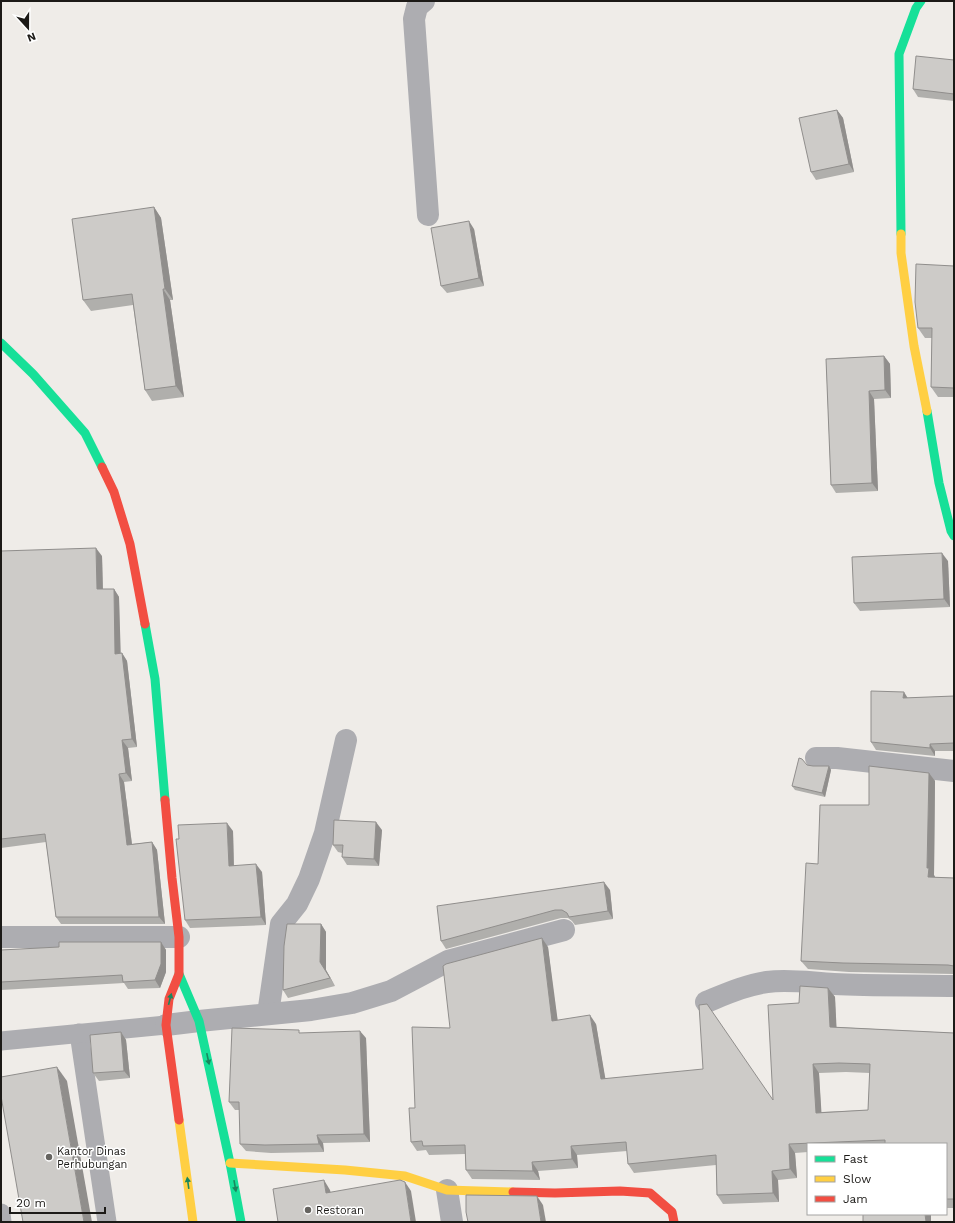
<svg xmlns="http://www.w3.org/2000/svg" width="955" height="1223" font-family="'Work Sans',sans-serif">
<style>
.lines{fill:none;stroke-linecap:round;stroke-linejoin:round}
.lane{stroke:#adadb1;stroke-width:19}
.street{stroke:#adadb1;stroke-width:22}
.fast{stroke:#16e098;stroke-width:9}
.slow{stroke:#ffcf43;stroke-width:9}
.jam{stroke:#f24e42;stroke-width:9}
.wall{fill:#b0afac;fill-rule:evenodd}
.shaded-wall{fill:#908e8c}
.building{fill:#cdcbc8;stroke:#908e8c;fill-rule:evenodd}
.oneway{fill:#19875e}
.poi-dot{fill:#666460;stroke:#fff;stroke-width:1.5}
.labels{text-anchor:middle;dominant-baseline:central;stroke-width:3;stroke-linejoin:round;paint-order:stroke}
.poi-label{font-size:11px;fill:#1c1a17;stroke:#fff;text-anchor:start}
</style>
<rect width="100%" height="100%" fill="#efece8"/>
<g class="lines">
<g class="lane">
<polyline points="79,1033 107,1222"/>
<polyline points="1,1041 166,1025"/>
<polyline points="1,1213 2,1222"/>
</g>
<g class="street">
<polyline points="424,1 417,7 414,19 428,215"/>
<polyline points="816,758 837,758 954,771"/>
<polyline points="1,937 179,937"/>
<path d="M706 1002C726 994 746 985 767 982 790 979 812 983 834 984 874 986 914 985 954 986"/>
<polyline points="268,1014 281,924 297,904 309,879 325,833 346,740"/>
<polyline points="166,1025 199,1021 311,1010 352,1003 391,991 448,961 564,930"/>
<polyline points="447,1190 452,1222"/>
</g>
<g class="fast">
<polyline points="901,234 899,54 916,8 921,1"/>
<polyline points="1,343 33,374 85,433 102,467"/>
<polyline points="927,411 939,483 951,531 954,536"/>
<polyline points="145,624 155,679 165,800"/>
<polyline points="179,974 199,1021 230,1163 241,1222"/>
</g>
<g class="slow">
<polyline points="901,234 901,253 914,346 927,411"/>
<polyline points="179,1120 193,1222"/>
<polyline points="230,1163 345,1170 405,1176 447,1190 513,1192"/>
</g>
<g class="jam">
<polyline points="102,467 114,492 130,544 145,624"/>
<polyline points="165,800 172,878 179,937 179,974 169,999 166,1025 179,1120"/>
<polyline points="513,1192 555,1193 620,1191 650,1193 672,1212 674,1222"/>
</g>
</g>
<g class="wall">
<polygon points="954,60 954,101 918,97 913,89"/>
<polygon points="837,110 843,118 854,172 816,180 811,172"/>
<polygon points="154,207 161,218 173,300 170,300 184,397 152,401 145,390 133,305 91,311 83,300"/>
<polygon points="474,229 484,286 447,293 441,286"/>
<polygon points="954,266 954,397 938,397 931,387 932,338 925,338 918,328"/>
<polygon points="884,356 890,364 891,398 874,399 878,491 836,493 831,485 826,359"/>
<polygon points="1,551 102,556 103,589 114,589 119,597 120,654 122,653 127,661 137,747 128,748 132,781 124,782 132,844 152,842 157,850 165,924 61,924 56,917 46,842 1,848"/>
<polygon points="948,561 950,607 860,611 854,603"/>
<polygon points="954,696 954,751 935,751 935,756 876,750 871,742 908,698"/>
<polygon points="807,765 813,766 829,766 831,770 825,797 795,790 792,786"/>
<polygon points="929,773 935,781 934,875 935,877 954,878 954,974 849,972 808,969 801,961 818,864 869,805"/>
<polygon points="382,830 379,866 347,865 342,857 342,853 338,852 333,845"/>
<polygon points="233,831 234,866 262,872 266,925 190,928 185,920"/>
<polygon points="610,890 613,919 575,925 572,921 568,918 561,918 446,949 441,941"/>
<polygon points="321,924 326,932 326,970 335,986 288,998 283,990"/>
<polygon points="161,942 166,950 166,972 160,988 128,989 124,983 1,990 1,950"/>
<path d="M548 947 557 1021 596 1024 605 1079 773 1100 799 1003 828 988 835 997 836 1027 954 1033V1208H946V1144H808V1152L795 1153 797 1178 778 1180 779 1202 723 1204 717 1195 716 1165 634 1173 628 1164 627 1151 577 1155 578 1168 538 1171 540 1180 472 1179 466 1170 465 1154 429 1155 426 1150 417 1151 411 1142 415 1108 450 1028ZM846 1072 870 1073 868 1110 821 1112 819 1073Z"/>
<polygon points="121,1032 126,1040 130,1078 99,1081 93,1073"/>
<polygon points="302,1033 366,1038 370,1142 323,1143 324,1152 271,1153 246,1151 240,1144 240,1110 235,1110 229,1102"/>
</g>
<g class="shaded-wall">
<polygon points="837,110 843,118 854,172 849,164"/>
<polygon points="154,207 161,218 173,300 165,289"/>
<polygon points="469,221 474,229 484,286 479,278"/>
<polygon points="163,289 170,300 184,397 176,386"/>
<polygon points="884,356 890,364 891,398 885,390"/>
<polygon points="869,391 874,399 878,491 872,483"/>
<polygon points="96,548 102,556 103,597 97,589"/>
<polygon points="942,553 948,561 950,607 944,599"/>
<polygon points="114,589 119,597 121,662 115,654"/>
<polygon points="122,653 127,661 137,747 132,739"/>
<polygon points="904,692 909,700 903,698"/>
<polygon points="122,740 128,748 132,781 126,773"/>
<polygon points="930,744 935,751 935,756 930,748"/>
<polygon points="829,766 831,770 825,797 822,793"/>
<polygon points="929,773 935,781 934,875 935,877 928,877 927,868"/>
<polygon points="119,774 124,782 133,853 127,845"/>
<polygon points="376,822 382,830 379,866 374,859"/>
<polygon points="227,823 233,831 234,874 229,866"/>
<polygon points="152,842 157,850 165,924 159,917"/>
<polygon points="256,864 262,872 266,925 261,917"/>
<polygon points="604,882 610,890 613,919 608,911"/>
<polygon points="321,924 326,932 326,970 335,986 320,962"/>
<polygon points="542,938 548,947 559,1030 552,1021"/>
<polygon points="161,942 166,950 166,972 160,988 155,980"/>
<polygon points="828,988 835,997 837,1036 830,1027"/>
<polygon points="590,1015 596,1024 607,1088 601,1079"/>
<polygon points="360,1031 366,1038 370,1142 364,1134"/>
<polygon points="121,1032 126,1040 130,1078 124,1071"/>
<polygon points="813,1064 819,1073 822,1121 816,1113"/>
<polygon points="57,1067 67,1081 92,1222 84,1222"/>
<polygon points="317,1135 323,1143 324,1152 319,1144"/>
<polygon points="789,1144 795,1153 797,1178 790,1169"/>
<polygon points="571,1146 577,1155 578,1168 572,1159"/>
<polygon points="532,1162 538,1171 540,1180 533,1171"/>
<polygon points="772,1171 778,1180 779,1202 773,1193"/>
<polygon points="324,1180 330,1190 333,1202 326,1193"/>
<polygon points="405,1182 411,1191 416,1222 411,1222"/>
<polygon points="537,1196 543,1205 546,1222 541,1222"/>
<polygon points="925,1214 931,1214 931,1222 926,1222"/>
</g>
<g class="building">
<polygon points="916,56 954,60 954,94 913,89"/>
<polygon points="837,110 849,164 811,172 799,118"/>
<polygon points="154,207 165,289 163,289 176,386 145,390 132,294 83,300 72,219"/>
<polygon points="469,221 479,278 441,286 431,228"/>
<polygon points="916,264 954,266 954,388 931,387 932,328 918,328 915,302"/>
<polygon points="884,356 885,390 869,391 872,483 831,485 826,359"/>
<polygon points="96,548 97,589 114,589 115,654 122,653 132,739 122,740 126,773 119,774 127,845 152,842 159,917 56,917 45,834 1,839 1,551"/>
<polygon points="942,553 944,599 854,603 852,557"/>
<polygon points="871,691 904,692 903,698 954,696 954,743 930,744 930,748 871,742"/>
<polygon points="799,758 802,759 807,765 813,766 829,766 822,793 792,786"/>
<polygon points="869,766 929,773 927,868 929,868 928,877 954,878 954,966 948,965 843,963 801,961 806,863 818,864 820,805 869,805"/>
<polygon points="334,820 376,822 374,859 342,857 343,845 333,845"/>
<polygon points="227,823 229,866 256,864 261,917 185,920 176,839 179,839 178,825"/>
<polygon points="604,882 608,911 569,917 567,913 562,910 555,910 441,941 437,906"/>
<polygon points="287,924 321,924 320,962 330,978 283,990 284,946"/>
<path d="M542 938 552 1021 590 1015 601 1079 703 1069 699 1005 707 1004 773 1100 768 1005 799 1003 800 986 828 988 830 1027 954 1033V1199H946V1144H885V1140L789 1144 790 1169 772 1171 773 1193 717 1195 716 1155 628 1164 626 1142 571 1146 572 1159 532 1162 533 1171 466 1170 465 1145 423 1146 422 1141 411 1142 409 1108H415L412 1027 450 1028 443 966 446 964ZM839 1063 870 1064 868 1110 816 1113 813 1064Z"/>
<polygon points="59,942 161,942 161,964 155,980 123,982 122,975 1,982 1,950 59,947"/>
<polygon points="232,1028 299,1030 299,1033 360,1031 364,1134 317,1135 319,1144 265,1145 240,1144 239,1102 229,1102"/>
<polygon points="121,1032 124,1071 93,1073 90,1035"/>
<polygon points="57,1067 84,1222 23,1222 1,1096 1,1077"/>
<polygon points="324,1180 326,1193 400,1180 405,1182 411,1222 278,1222 273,1189"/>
<polygon points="466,1195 537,1196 541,1222 468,1222 466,1212"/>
<polygon points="863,1214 925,1214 926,1222 863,1222"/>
</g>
<defs><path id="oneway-solid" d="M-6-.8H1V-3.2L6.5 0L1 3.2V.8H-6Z"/></defs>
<g class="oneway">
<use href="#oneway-solid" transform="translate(170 999) rotate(-76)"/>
<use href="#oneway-solid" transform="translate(208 1059) rotate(78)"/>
<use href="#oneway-solid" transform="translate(188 1183) rotate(-98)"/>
<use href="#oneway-solid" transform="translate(235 1186) rotate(80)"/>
</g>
<g class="poi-dot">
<circle cx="49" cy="1157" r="4"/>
<circle cx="308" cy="1210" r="4"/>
</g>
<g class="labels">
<g class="poi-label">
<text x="57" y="1151">Kantor Dinas<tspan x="57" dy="13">Perhubungan</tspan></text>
<text x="316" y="1210">Restoran</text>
</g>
</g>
<rect width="955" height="1223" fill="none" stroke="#1c1a17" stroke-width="4"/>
<rect x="807" y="1143" width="140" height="72" fill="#ffffff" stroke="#a4a3a2"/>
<rect x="815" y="1156" width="20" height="6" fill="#16e098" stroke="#a4a3a2"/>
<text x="843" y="1163" font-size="12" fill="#1c1a17">Fast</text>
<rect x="815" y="1176" width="20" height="6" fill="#ffcf43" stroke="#a4a3a2"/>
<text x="843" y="1183" font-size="12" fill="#1c1a17">Slow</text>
<rect x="815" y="1196" width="20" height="6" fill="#f24e42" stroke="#a4a3a2"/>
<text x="843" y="1203" font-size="12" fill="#1c1a17">Jam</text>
<g transform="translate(28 28) rotate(159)" stroke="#ffffff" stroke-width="3" paint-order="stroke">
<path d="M0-3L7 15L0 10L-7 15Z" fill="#1c1a17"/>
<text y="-6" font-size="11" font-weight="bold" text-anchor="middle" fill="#1c1a17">N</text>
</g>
<path d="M10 1207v6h95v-6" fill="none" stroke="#1c1a17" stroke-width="2"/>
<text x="16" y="1207" font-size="12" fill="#1c1a17" stroke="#ffffff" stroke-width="3" paint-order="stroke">20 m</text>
</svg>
